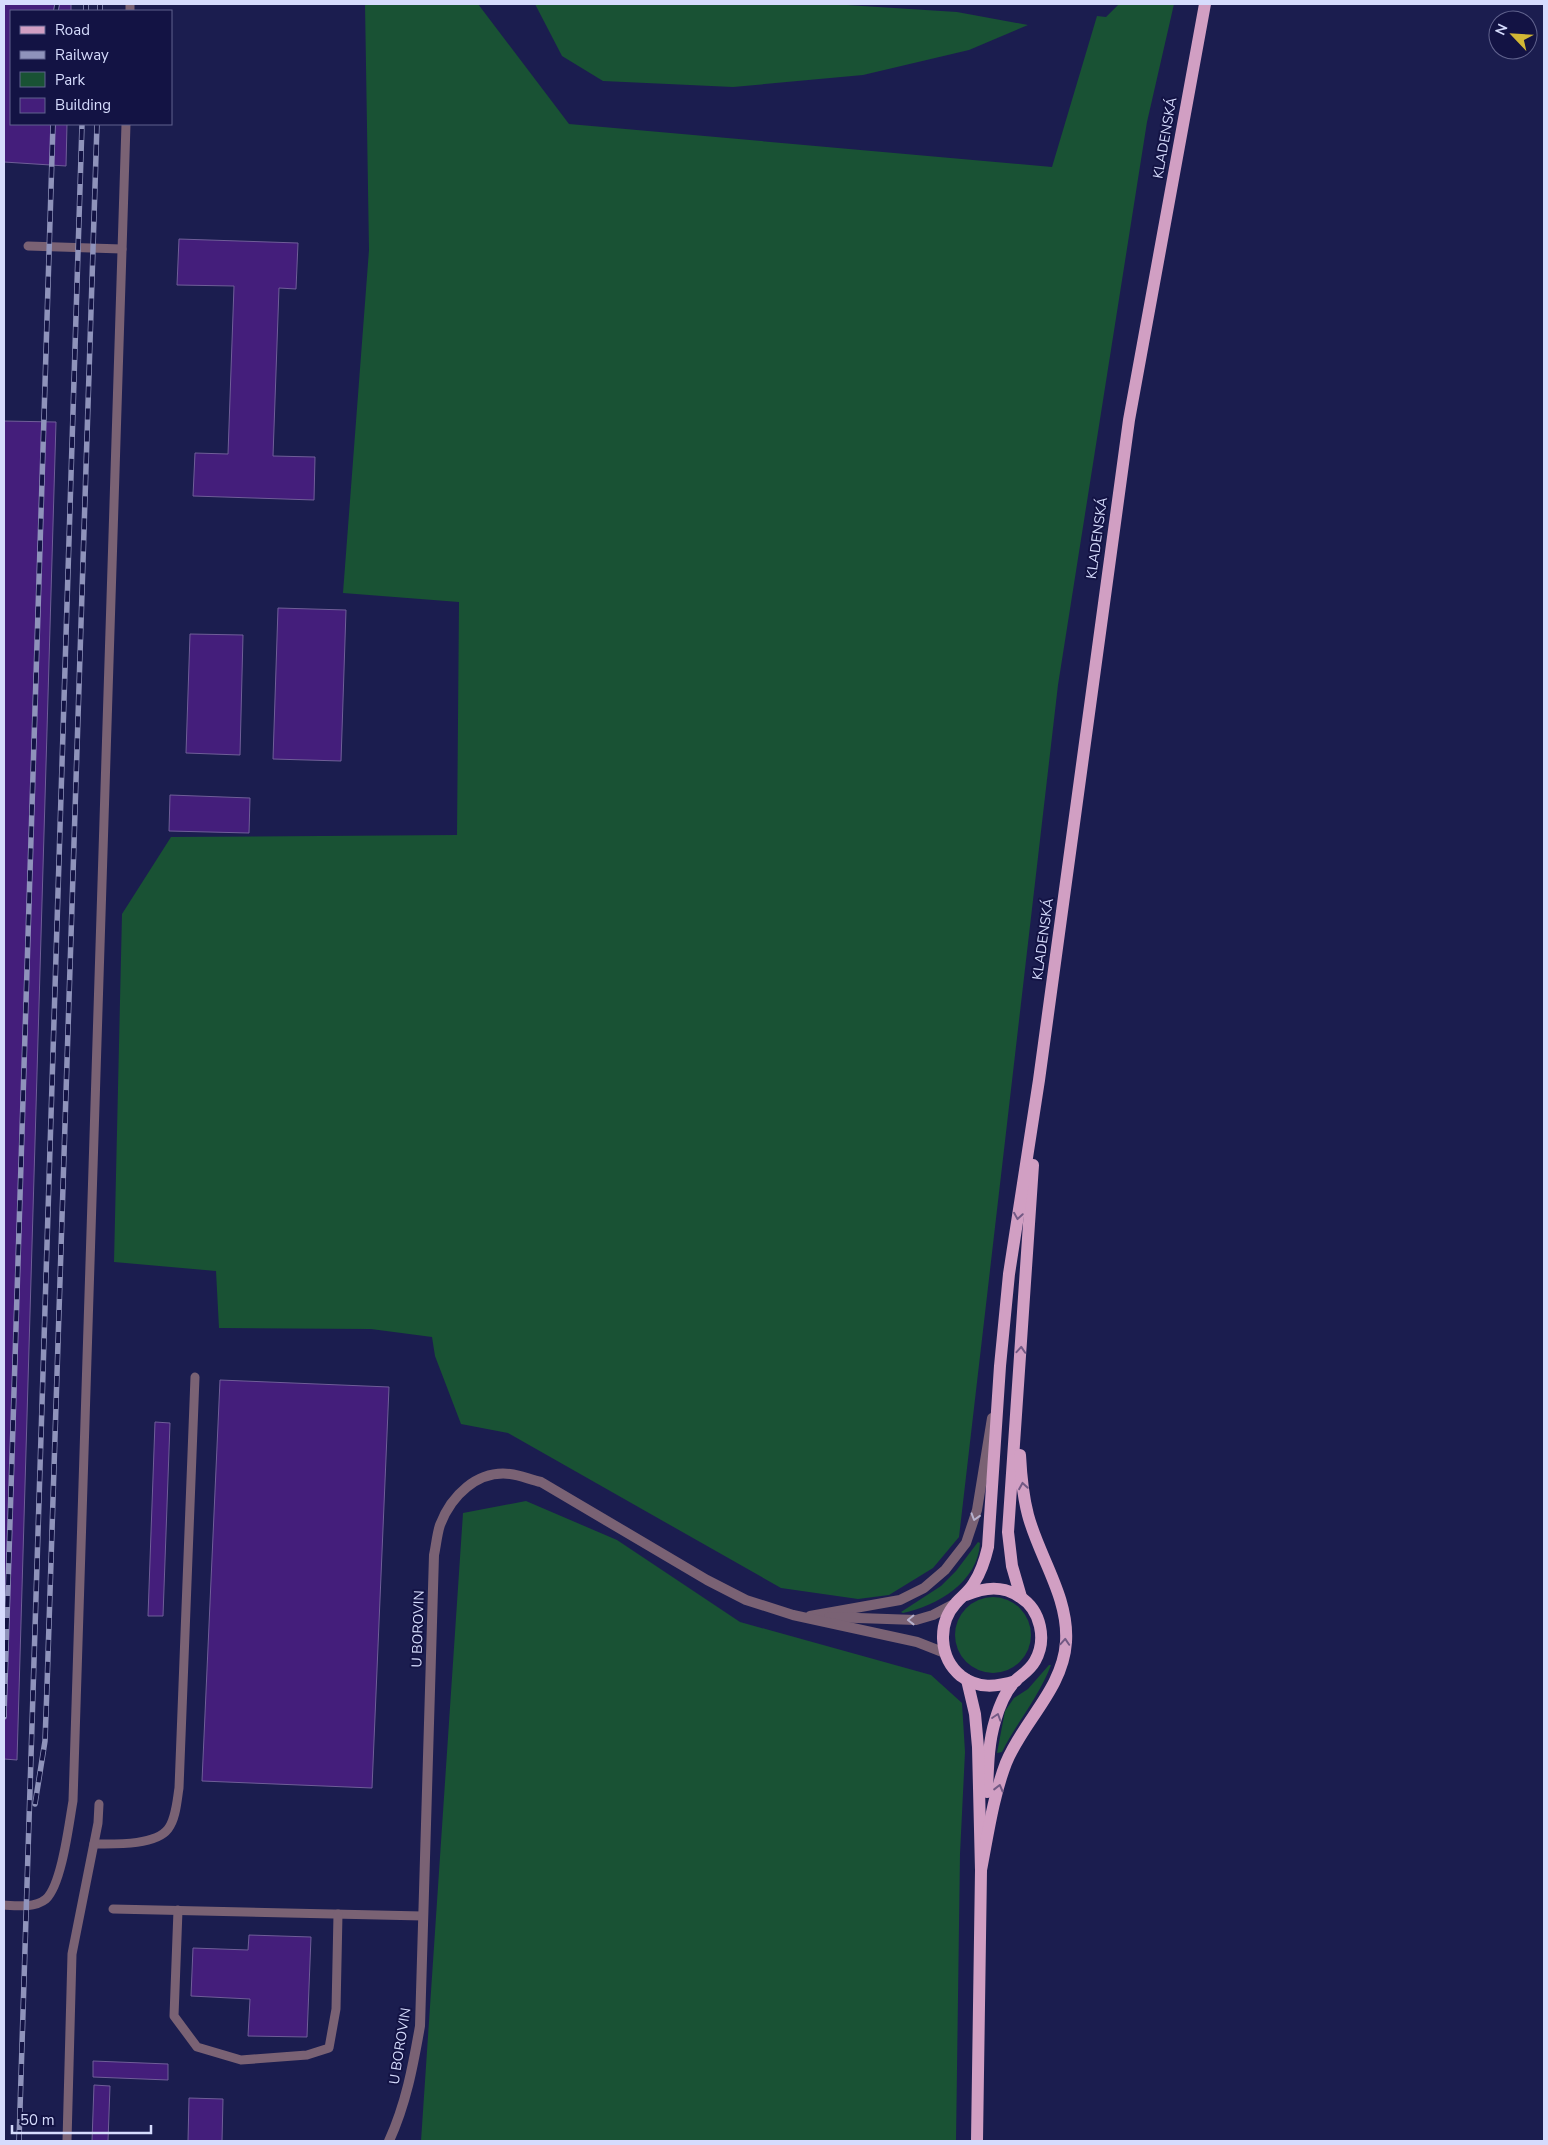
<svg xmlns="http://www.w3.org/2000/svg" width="1548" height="2145" font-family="'Nunito Sans',sans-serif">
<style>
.green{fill:#195234}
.building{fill:#441e7b;stroke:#6f5e98}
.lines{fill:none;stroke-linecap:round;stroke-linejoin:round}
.lane{stroke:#7a6274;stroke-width:9}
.street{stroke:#7a6274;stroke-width:10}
.primary{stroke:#d19fc3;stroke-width:12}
.rail-casing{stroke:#8f93bb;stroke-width:5.5}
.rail{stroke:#131344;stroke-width:4;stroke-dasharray:11;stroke-linecap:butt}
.oneway{stroke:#725984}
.oneway2{stroke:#b6b1cd}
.labels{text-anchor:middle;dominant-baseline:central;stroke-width:4;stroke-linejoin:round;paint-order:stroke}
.street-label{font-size:14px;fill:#d6dcfd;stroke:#131344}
</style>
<rect width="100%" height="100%" fill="#1b1d4f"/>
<g class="green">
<polygon points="365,4 478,4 569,124 1052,167 1097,16 1106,17 1119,4 1174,4 1147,122 1058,685 959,1537 933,1568 889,1595 858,1599 781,1588 508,1433 461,1424 435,1356 432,1337 371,1329 219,1328 216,1271 114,1262 122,914 171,837 457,835 459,602 343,593 369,250"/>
<polygon points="535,4 831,4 957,12 1028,25 969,50 863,75 733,87 603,81 562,56"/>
<polygon points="526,1501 617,1540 740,1622 931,1675 962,1703 965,1752 960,1854 956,2141 421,2141 463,1513"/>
<path d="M978 1542 980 1543C978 1582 937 1606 903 1613L901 1612 941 1586 956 1571Z"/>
<circle cx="993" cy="1635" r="38"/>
<path d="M1049 1665H1051C1039 1697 1017 1722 1002 1752L997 1753 1005 1711 1014 1698 1028 1689Z"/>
</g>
<g class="building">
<polygon points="4,4 71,4 71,11 11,11 11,124 67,124 66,166 4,162"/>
<polygon points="179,239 298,243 296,289 279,288 273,456 315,457 314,500 193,496 195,453 228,454 234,286 177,285"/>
<polygon points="4,421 56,422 17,1760 4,1759"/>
<polygon points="278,608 346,610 341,761 273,759"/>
<polygon points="190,634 243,635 240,755 186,753"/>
<polygon points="170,795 250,798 249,833 169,831"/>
<polygon points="220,1380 389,1387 372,1788 202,1781"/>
<polygon points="155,1422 170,1423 163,1616 148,1616"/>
<polygon points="249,1935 311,1937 307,2037 248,2036 250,1999 191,1996 193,1948 248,1950"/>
<polygon points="93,2061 168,2064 168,2080 93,2077"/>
<polygon points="94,2085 110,2086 108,2141 92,2141"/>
<polygon points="189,2098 223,2099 222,2141 188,2141"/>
</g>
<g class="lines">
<g class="lane">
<polyline points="130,11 130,4"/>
<polyline points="28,246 122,249"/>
<path d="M94 1844C113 1844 155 1846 168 1829 176 1819 177 1800 179 1788L195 1377"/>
<path d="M4 1905C17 1906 35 1908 46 1899 62 1884 69 1823 73 1801L126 124"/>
<polyline points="113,1909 423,1916"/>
<polyline points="178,1910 174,2016 197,2047 241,2060 307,2055 329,2048 336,2009 338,1914"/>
<polyline points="67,2141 72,1954 98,1823 99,1804"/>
</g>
<g class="street">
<polyline points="810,1616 900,1600 924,1588 945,1570 966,1543 977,1510 992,1418"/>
<polyline points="829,1617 916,1620 933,1615 956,1603"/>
<path d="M389 2141C406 2104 413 2066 420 2026L434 1555C436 1546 437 1534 440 1525 451 1496 477 1470 510 1474 520 1475 531 1480 541 1482L707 1580 746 1600 793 1615 917 1642 945 1653"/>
</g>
<g class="primary">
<path d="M966 1595C985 1587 1003 1585 1020 1597 1041 1610 1047 1640 1035 1661 1030 1670 1023 1674 1016 1680 1006 1690 999 1707 995 1721 988 1744 988 1769 987 1792"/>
<polyline points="1021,1597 1012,1566 1008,1532 1033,1165"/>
<polyline points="967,1680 975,1714 978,1747 981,1870 977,2141"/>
<path d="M1016 1681C996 1687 978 1689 961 1676 939 1658 937 1624 956 1603 962 1596 969 1592 974 1583 981 1572 985 1560 988 1547L1000 1366 1009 1274 1039 1080 1129 420 1205 4"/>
<path d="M981 1870C988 1834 993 1797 1006 1763 1023 1721 1063 1689 1066 1642 1069 1597 1039 1557 1028 1515 1023 1496 1021 1475 1020 1455"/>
</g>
<g class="rail-casing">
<g id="rail">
<polyline points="56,11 57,4"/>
<polyline points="86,11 86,4"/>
<polyline points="100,11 100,4"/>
<polyline points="4,1717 53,124"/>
<polyline points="35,1804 45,1741 47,1687 97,124"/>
<polyline points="19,2141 82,124"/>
</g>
</g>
<use href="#rail" class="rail"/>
</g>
<defs><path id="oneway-chevron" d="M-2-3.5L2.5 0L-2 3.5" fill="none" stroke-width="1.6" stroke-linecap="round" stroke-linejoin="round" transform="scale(1.25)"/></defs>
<g class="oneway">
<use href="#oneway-chevron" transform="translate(1018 1216) rotate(99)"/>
<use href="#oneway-chevron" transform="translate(1021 1350) rotate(-86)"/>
<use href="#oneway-chevron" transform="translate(1023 1486) rotate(-99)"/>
<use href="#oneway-chevron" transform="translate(1065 1642) rotate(-86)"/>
<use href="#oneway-chevron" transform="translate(997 1717) rotate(-72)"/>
<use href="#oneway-chevron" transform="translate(999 1788) rotate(-76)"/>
</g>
<g class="oneway2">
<use href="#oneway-chevron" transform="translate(975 1517) rotate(107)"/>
<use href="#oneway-chevron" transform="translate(911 1620) rotate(179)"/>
</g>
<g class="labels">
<g class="street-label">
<text transform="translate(1165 138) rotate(-80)">KLADENSKÁ</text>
<text transform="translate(1097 538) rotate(-82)">KLADENSKÁ</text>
<text transform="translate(1043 939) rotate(-82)">KLADENSKÁ</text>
<text transform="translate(418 1629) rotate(-88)">U BOROVIN</text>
<text transform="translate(400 2046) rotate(-81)">U BOROVIN</text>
</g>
</g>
<rect width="1548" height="2145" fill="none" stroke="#d6dcfd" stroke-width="10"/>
<rect x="10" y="10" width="162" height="115" fill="#131344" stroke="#61638e"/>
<rect x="20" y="26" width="25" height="8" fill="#d19fc3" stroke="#61638e"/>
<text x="55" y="35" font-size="15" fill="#d6dcfd">Road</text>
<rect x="20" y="51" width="25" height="8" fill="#8f93bb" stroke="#61638e"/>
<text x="55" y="60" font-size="15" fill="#d6dcfd">Railway</text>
<rect x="20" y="72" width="25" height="15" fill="#195234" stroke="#61638e"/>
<text x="55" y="85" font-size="15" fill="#d6dcfd">Park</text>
<rect x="20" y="98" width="25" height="15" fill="#441e7b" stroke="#61638e"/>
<text x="55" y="110" font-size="15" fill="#d6dcfd">Building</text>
<g transform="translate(1513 35) rotate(295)"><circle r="24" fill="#131344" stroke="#61638e"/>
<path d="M0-4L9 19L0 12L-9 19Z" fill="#d2b735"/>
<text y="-8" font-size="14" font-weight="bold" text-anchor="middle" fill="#d6dcfd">N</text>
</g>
<path d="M12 2125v8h139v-8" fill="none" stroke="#d6dcfd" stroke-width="2.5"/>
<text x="20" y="2125" font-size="15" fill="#d6dcfd" stroke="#131344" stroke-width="4" paint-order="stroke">50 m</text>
</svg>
